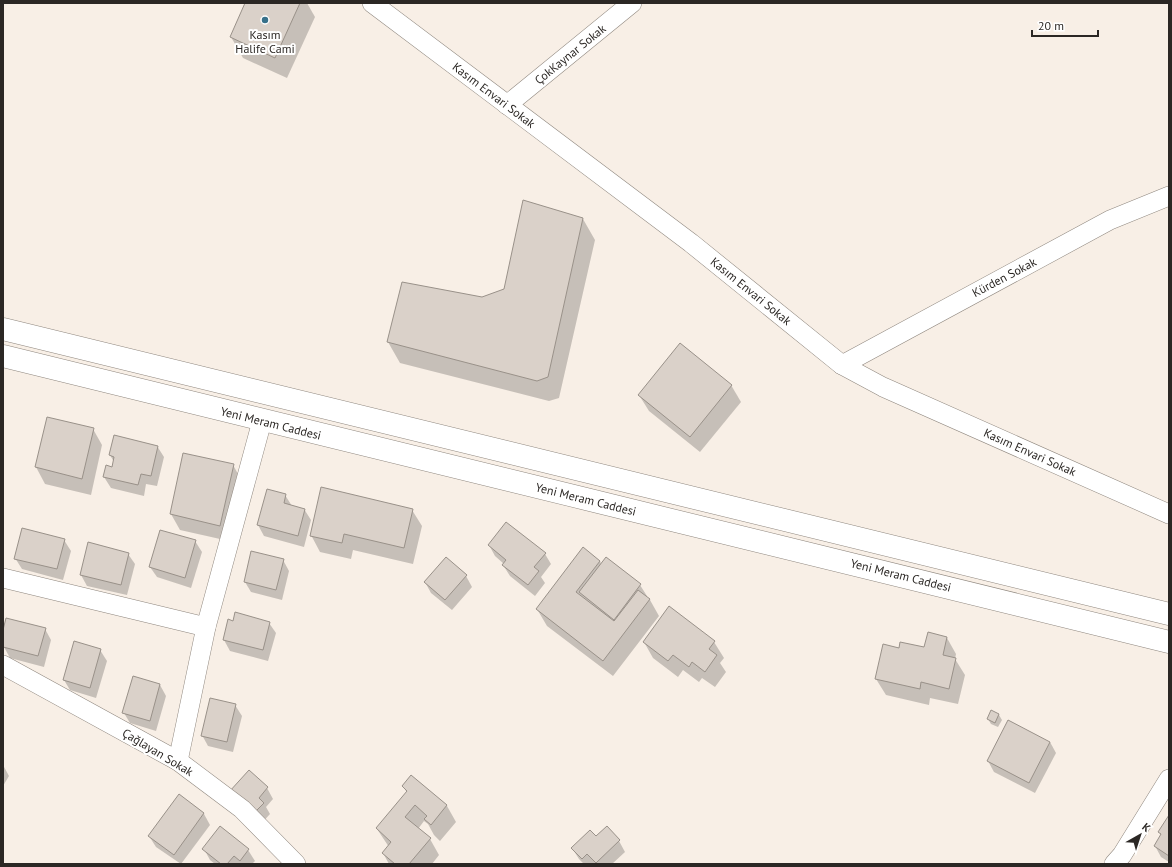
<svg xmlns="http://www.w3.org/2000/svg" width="1172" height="867" font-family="'PT Sans',sans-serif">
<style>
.shadow{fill:#0003}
.building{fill:#dad1c9;stroke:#999189}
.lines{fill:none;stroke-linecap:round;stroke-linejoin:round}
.minor-casing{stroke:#8f877f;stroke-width:20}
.secondary-casing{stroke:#8f877f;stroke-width:23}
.minor{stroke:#fff;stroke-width:19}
.secondary{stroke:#fff;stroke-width:22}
.poi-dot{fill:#38718a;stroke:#fff;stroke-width:1.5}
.labels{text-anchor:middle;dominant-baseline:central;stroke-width:4;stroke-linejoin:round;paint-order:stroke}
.poi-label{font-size:12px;fill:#2b2724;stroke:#fff}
.street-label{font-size:12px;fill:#2b2724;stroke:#fff}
</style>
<rect width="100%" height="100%" fill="#f8efe6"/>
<g class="shadow">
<polygon points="246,3 307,3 315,17 287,78 243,58 231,37"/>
<polygon points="583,219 595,240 559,398 549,401 400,363 388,342 403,284 482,298 505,290"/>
<polygon points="731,385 741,402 700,452 649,411 639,395"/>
<polygon points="47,418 93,429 102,445 91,495 45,484 36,467"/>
<polygon points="157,446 164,457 157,486 146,484 144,496 111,488 104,477 112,468 114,462 110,455"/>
<polygon points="184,454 233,465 242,481 229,541 180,530 171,514"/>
<polygon points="285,495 292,506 304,509 311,520 304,547 264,536 258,525"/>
<polygon points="412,510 422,526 413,564 353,550 351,559 320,552 311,535"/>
<polygon points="64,540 71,551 63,580 22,569 15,558"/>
<polygon points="195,541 202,552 191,588 157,577 150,567"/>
<polygon points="489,545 545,554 551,564 541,577 545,583 535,596 510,576 503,565 504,564 495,556"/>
<polygon points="584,549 600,561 601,564 640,585 647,596 646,597 650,600 659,616 613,676 547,626 537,609"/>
<polygon points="128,554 135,564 127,595 87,586 81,575"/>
<polygon points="283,560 289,571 282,600 251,592 245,582"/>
<polygon points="466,576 472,587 452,610 431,593 425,582"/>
<polygon points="234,622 269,623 276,633 268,661 230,651 224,640"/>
<polygon points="45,629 51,640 44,667 10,658 4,647 3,634"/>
<polygon points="947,638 956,654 955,659 965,675 958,704 930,698 929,705 886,695 876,679 899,649 925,648"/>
<polygon points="644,642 714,642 724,658 720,663 726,672 715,687 702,678 699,682 683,670 678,677 653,658"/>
<polygon points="100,650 107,661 96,698 70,690 64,680"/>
<polygon points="133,678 160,685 166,696 156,731 130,723 124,713"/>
<polygon points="235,705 242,716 233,752 208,746 202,735"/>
<polygon points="991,712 999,715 1002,720 998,727 991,724 988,719"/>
<polygon points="1050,742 1056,753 1035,793 994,772 988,761"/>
<polygon points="3,765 9,776 3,786"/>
<polygon points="411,776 447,806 456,822 440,841 434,835 428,824 424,821 418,829 430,839 439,855 432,864 389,864 383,853 389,847 377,829 407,793 403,786"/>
<polygon points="267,788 273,799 266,807 270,814 260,825 236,803"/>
<polygon points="179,796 204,814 210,825 181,864 156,847 149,836"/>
<polygon points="1169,817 1169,862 1161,857 1155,846 1161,836 1159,832"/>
<polygon points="607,827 619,841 625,852 612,864 584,864 579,859 572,848 596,837"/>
<polygon points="221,828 248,850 255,861 252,864 215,864 210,860 204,849"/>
</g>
<g class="building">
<polygon points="245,3 300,3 275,58 230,37"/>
<polygon points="523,200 583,218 548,377 537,381 387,342 402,282 482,297 504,289"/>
<polygon points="680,343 732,385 690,437 638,395"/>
<polygon points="47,417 94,428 82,479 35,467"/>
<polygon points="114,435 158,446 151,476 141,474 138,485 103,477 106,465 112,467 114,457 109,455"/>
<polygon points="183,453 234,464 220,526 170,514"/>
<polygon points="321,487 413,509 404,548 344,534 342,543 310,536"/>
<polygon points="267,489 286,494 284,503 305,509 298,536 257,525"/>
<polygon points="506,522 546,553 534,567 539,571 528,585 502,565 506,560 488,545"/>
<polygon points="22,528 65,539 57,569 14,559"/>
<polygon points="160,530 196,540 185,578 149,567"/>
<polygon points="88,542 129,553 121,585 80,575"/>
<polygon points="583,547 600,561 576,592 614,621 638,590 650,599 603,661 536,609"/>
<polygon points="251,551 284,559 276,590 244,582"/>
<polygon points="446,557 467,575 445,600 424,582"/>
<polygon points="606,557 641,584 614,620 579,592"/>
<polygon points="669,606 715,641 709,649 717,655 705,672 692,662 689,667 673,655 668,661 643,642"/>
<polygon points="235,612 270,622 263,650 223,640 228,619 233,621"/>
<polygon points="6,618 46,628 38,656 3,647 3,630"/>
<polygon points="928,632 947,637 943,655 956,658 949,689 921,682 920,689 875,679 883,644 899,648 900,642 924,647"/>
<polygon points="74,641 101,649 90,688 63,680"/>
<polygon points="133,676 160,684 150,721 122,713"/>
<polygon points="210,698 236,704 227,742 201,736"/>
<polygon points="991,710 999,714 995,723 987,719"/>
<polygon points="1008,720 1050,742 1029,783 987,761"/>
<polygon points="249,770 268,787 259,798 264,803 253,814 229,792"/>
<polygon points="411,775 447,805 431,825 424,819 427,816 415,805 405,817 431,838 409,864 395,864 382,853 391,842 376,828 407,791 402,786"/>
<polygon points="179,794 204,813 174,855 148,836"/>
<polygon points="1169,815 1169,856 1154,846 1161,834 1158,832"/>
<polygon points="220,826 249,849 240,861 234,856 227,864 221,864 202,849"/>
<polygon points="607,826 620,840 596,863 587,854 582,859 571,848 590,830 596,836"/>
</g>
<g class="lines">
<g class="minor-casing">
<g id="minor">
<polyline points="372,3 691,243 842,365 883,387 1169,514"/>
<polyline points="507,105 632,3"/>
<polyline points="842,365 1110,220 1169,196"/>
<polyline points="3,578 206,627 262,421"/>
<polyline points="3,665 178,761 242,809 296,864"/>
<polyline points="178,761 206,627"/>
<polyline points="1114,864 1122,855 1169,779"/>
</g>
</g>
<g class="secondary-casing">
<g id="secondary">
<polyline points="3,329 1169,614"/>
<path d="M3 356C391 453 781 545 1169 642"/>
</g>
</g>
<use href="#minor" class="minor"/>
<use href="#secondary" class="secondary"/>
</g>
<circle class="poi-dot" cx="265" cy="20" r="4"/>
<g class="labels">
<g class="poi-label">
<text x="265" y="34">Kasım<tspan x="265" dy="14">Halife Cami</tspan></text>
</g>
<g class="street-label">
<text transform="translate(570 54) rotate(-39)">ÇokKaynar Sokak</text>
<text transform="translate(494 95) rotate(37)">Kasım Envari Sokak</text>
<text transform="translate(1004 277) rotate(-28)">Kürden Sokak</text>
<text transform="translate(751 291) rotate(39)">Kasım Envari Sokak</text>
<text transform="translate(271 423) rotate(14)">Yeni Meram Caddesi</text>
<text transform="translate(1030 452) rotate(24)">Kasım Envari Sokak</text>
<text transform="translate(586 499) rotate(14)">Yeni Meram Caddesi</text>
<text transform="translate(901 575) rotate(14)">Yeni Meram Caddesi</text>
<text transform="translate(158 752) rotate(31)">Çağlayan Sokak</text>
</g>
</g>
<rect width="1172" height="867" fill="none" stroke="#2b2724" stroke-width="8"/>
<g transform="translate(1140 835) rotate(39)" stroke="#ffffff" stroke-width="3" paint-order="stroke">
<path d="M0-3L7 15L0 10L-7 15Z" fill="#2b2724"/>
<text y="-6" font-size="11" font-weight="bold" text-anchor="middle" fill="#2b2724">K</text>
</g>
<path d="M1032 30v6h66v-6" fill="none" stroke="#2b2724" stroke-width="2"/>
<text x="1038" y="30" font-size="12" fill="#2b2724" stroke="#ffffff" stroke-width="3" paint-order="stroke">20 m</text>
</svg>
